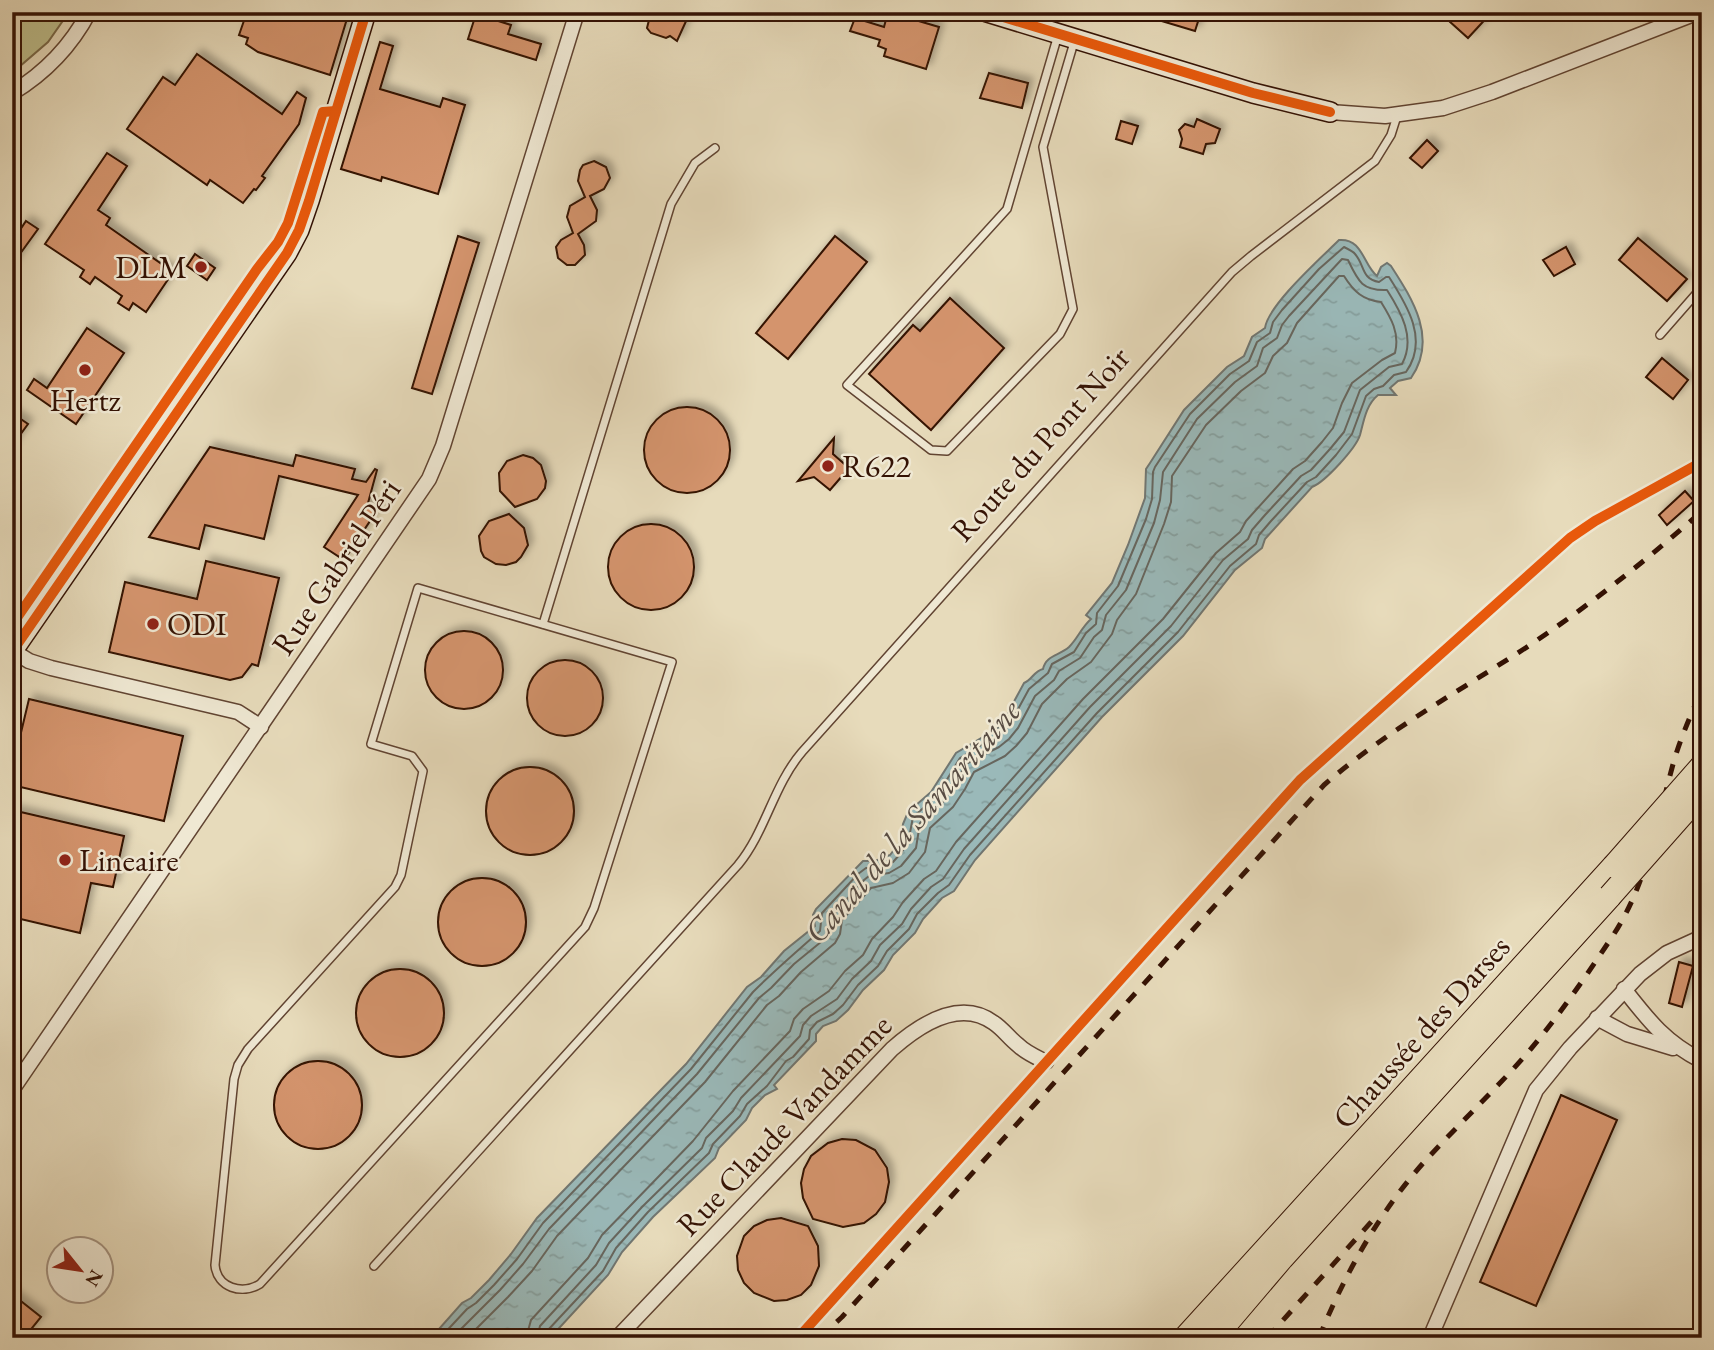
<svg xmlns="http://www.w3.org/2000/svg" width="1714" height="1350" font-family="'EB Garamond',serif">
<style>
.green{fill:#bebe8b;stroke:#796848;stroke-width:2}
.water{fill:url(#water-ripples);stroke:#717671;stroke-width:2}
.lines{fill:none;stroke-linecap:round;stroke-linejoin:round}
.shore{stroke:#67665e;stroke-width:2}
.building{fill:#d4946d;stroke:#341204;stroke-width:2;filter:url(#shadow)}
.lane-casing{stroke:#614432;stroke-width:10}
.street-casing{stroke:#614432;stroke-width:17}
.secondary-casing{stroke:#341204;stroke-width:22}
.primary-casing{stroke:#341204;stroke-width:25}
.lane{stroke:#efe8d3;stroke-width:7}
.street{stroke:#efe8d3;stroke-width:14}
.secondary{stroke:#efe8d3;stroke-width:19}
.primary{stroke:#e7dbbb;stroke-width:23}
.rail{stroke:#341204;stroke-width:5;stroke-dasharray:12 12;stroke-linecap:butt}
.primary-bridge-casing{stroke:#341204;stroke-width:25;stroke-linecap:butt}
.primary-bridge{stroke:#e7dbbb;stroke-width:23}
.cycleway-casing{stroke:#efe8d3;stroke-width:15}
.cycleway{stroke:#e8590c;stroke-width:10}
.poi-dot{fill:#8f2418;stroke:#efe8d3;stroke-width:2.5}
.labels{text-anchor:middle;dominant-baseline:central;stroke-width:5;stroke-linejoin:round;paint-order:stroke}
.poi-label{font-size:32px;fill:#341204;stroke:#efe8d3;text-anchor:start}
.street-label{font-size:32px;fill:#341204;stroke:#efe8d3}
.water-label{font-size:33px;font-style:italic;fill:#584c43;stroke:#efe8d3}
</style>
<defs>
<pattern id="water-ripples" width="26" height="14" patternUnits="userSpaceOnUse" patternTransform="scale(1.75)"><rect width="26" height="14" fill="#9ab9b9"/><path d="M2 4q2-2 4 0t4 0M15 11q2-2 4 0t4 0" fill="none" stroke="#859e9d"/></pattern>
<filter id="shadow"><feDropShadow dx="5" dy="-5" stdDeviation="3.5" flood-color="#0004"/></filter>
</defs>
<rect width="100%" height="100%" fill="#e7dbbb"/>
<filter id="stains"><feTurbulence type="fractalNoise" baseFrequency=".00286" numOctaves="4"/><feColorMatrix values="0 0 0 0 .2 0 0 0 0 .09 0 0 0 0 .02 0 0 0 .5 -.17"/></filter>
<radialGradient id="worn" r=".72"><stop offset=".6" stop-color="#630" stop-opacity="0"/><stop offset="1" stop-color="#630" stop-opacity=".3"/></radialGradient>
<polygon class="green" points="12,12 69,12 48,42 12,73"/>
<path class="water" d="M1339 240C1363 238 1363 265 1377 276L1381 267 1387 263 1391 266C1413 300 1438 339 1411 378L1398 381 1390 388 1396 395H1378C1366 405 1364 420 1360 435 1356 448 1325 482 1312 487L1265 539 1262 548 1235 570 1183 636 1102 717 975 860 954 891 942 898 923 919 915 933 893 955 884 970 863 990 848 1010 836 1021 823 1026 816 1034V1041L774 1085 777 1089 765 1095 752 1108 746 1120 719 1148 715 1158 653 1217 622 1252 608 1275 550 1338H431L462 1303 471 1298 489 1280 511 1254 537 1218 686 1064 747 987 761 977 784 951 815 926 813 915 816 909 863 861H875L890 855 901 841 903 824 908 812 931 792 956 753 998 728 1004 720 1024 683C1032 680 1034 671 1043 669 1046 655 1059 656 1069 647 1078 638 1081 628 1091 619L1086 615 1112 583 1128 545 1145 498 1146 469 1150 463 1184 410 1227 367 1244 356 1252 337 1265 328C1268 305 1321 258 1339 240Z"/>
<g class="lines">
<g class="shore">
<path d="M440 1338 467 1309 476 1303 494 1285 517 1259 543 1223 691 1069 753 992C774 971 797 951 820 931L822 913 858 874 866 868H877L893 862 901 853 908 843 913 817 937 796 960 758 1003 732 1010 724 1029 689 1048 673 1052 664 1074 652 1086 633 1096 624 1097 613 1118 586 1146 519 1152 499 1153 472 1155 467 1190 414 1230 374 1249 361 1257 342 1270 333 1273 322 1282 310 1319 269 1344 247C1346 248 1354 252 1355 254 1365 265 1361 279 1379 282L1386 277H1389C1407 305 1429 340 1406 372L1394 375 1383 386 1374 389 1366 396 1352 434 1336 455 1316 477 1307 482 1271 521 1259 535 1256 544 1230 566 1178 632 1097 713 970 855 949 885 938 893 917 914 909 929 887 951 878 966 858 985 843 1005 833 1014 817 1022 810 1030 809 1039 793 1057 786 1061 767 1086 747 1104 740 1116 713 1144 709 1153 648 1212 616 1248 603 1271 548 1330 546 1338"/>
<path d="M452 1338 500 1290 523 1264 549 1229 697 1074 759 998 771 988 794 964 827 937 831 929V917L864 880 869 876 889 873 901 866 916 848 920 823 944 801 966 764 999 747 1009 739 1018 728 1035 696 1054 680 1059 671 1080 658 1094 637 1102 630 1106 615 1126 590 1154 523 1160 500 1163 472 1197 419 1235 382 1257 366 1263 348 1277 338 1282 325 1289 316 1342 259 1348 260C1358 281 1362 291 1387 290 1401 312 1416 338 1402 364L1389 367 1360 390 1344 432 1330 449 1311 470 1301 476 1265 515 1252 530 1248 539 1223 560 1171 626 1090 707 964 849 943 879 931 887 911 909 902 924 880 945 871 961 852 979 837 999 811 1016 803 1025 800 1036 741 1098 733 1111 706 1138 702 1148 642 1207 609 1243 596 1265 540 1326 537 1338"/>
<path d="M467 1338 508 1297 532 1271 557 1236 705 1082 767 1005 779 996 801 972 835 943 840 934 842 920 871 888 893 883 909 873 925 852 930 828 953 807 965 789 974 772 1005 756 1016 746 1027 733 1042 704 1067 679 1091 662 1112 634 1117 620 1136 594 1164 524 1171 502 1172 476 1206 425 1241 391 1265 373 1273 356 1287 343 1297 323 1339 276H1344C1354 292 1363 300 1381 302 1391 318 1400 333 1395 353L1382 360 1352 383 1342 403 1333 428 1322 442 1305 461 1293 469 1246 521 1240 532 1216 553 1163 619 1083 699 956 842 936 871 924 879 903 902 893 917 872 939 863 955 845 971 829 991 803 1009 794 1019 790 1031 733 1091 693 1141 602 1235 588 1258 531 1320 526 1338"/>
</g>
</g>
<g class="building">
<polygon points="247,12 349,12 330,75 258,52 246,44 248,38 239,35"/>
<polygon points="651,12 666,12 687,19 677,41 670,36 666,38 651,33 647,28"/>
<polygon points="888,12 939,27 926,69 884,56 886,49 878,46 880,40 850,31 855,18 884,27"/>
<polygon points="1146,12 1201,12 1195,31 1145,16"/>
<polygon points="1439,12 1492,12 1468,38"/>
<polygon points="476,14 511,25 508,34 541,44 536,60 468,39"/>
<polygon points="380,42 393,46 380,89 440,107 443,98 465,105 438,194 382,177 381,181 341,169"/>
<polygon points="197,54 282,114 297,92 306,98 299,124 262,176 265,178 256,190 254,189 243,203 210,180 207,185 127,129 163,77 175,85"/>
<polygon points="989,73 1028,83 1022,108 980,98"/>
<polygon points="1197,119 1220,129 1215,143 1206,144 1203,154 1180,147 1182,139 1179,130 1185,124 1194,127"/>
<polygon points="1121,121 1138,126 1132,144 1116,139"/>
<polygon points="1427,140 1438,151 1422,168 1410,158"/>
<polygon points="107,153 127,166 98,210 110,218 106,225 173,272 146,312 133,303 129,310 118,303 122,296 95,277 90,284 80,277 84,270 45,244"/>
<polygon points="594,161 606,167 610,178 604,189 590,196 597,210 596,221 578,234 584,245 585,255 575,265 567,265 558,258 556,247 561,240 573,233 567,217 570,206 585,197 578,181 580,170 583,165"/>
<polygon points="26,221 38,229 12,265 12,242"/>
<polygon points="458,236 479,243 432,394 412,388"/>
<polygon points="835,236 867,262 788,359 756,333"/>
<polygon points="1638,238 1687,279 1667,301 1619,260"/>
<polygon points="1566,247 1575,264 1554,276 1543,260"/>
<polygon points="195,254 215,268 207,280 187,266"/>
<polygon points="950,298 1004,348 931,430 869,374 913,325 920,331"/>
<polygon points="87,328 124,353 76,424 27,390 34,379 47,388"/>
<polygon points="1662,358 1688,380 1673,399 1646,377"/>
<circle cx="687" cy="450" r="43"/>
<polygon points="12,413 28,424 12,446"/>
<polygon points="834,438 833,454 849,468 830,490 814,477 798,481"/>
<polygon points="210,447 293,466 296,455 355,469 352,479 366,482 375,469 377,470 368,503 378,509 344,560 324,547 358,495 279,476 264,539 205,525 199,549 149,537"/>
<polygon points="523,455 533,458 541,465 546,481 545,488 537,499 515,507 500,491 499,473 507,461"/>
<polygon points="1685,491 1694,501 1667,525 1659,515"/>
<polygon points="509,514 524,528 528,545 521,557 516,562 506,565 496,564 484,557 481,551 479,536 489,521"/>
<circle cx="651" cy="567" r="43"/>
<polygon points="206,561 279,578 258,666 252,664 242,677 230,680 109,652 125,582 197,599"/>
<circle cx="464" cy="670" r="39"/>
<circle cx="565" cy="698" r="38"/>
<polygon points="29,699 183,736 164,821 12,785 12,739 19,741"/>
<circle cx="530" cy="811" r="44"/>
<polygon points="12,810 124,836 113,887 91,883 80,933 12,917"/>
<circle cx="482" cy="922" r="44"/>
<polygon points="1679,962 1693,966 1682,1007 1669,1003"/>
<circle cx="400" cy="1013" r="44"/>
<circle cx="318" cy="1105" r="44"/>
<polygon points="1561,1095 1617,1120 1536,1306 1480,1282"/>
<polygon points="842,1139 856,1140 875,1150 887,1168 889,1182 885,1202 876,1214 864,1223 843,1227 813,1219 803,1198 801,1183 804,1169 811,1156 828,1143"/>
<polygon points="781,1218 808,1226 818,1246 819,1266 811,1285 801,1295 787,1300 774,1301 754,1293 744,1283 738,1270 737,1256 744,1236 754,1226 767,1220"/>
<polygon points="12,1294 41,1317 24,1338 12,1338"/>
</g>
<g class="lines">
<g class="lane-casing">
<g id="lane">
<polyline points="1655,12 1661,26"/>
<polyline points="1058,35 1007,209 847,385 931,450 947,451 1060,334 1073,309 1043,147 1075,39"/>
<polyline points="1660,335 1702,287"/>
<path d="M418 588 672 662 594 908 585 927 260 1284C242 1295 217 1288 215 1265L234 1079 238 1065 248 1049 395 887 401 875 423 771 412 756 371 744Z"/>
<polyline points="543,624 671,204 695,163 715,148"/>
<path d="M374 1266 738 865C766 831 773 786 802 752L1232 272 1251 256 1375 161 1391 135 1397 116"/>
<polyline points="798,1338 1300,780 1570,538 1595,521 1702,462"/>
</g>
</g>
<g class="street-casing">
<g id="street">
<path d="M12 93C45 73 71 46 89 12"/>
<polyline points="1330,112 1385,116 1443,108 1492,92 1699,12"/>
<polyline points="13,651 29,661 51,668 238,712 261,727"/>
<path d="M1624 989C1649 1021 1665 1042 1702 1061"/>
<polyline points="1597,1018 1627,1034 1673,1048"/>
<polyline points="12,1090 429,479 443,446 577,12"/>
<path d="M617 1338 892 1049C918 1026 959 997 994 1023 1003 1029 1009 1038 1018 1045 1026 1053 1036 1057 1046 1062"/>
<polyline points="1430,1338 1536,1090 1570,1048 1640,974 1667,953 1702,937"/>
</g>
</g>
<g class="secondary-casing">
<g id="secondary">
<polyline points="987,12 1253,93 1330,112"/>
<polyline points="12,652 287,253 299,230 309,201 366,12"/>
</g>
</g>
<g class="primary-casing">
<g id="primary">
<polyline points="1185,1338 1614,866"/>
<polyline points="1214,1338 1282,1258 1610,896"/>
</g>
</g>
<use href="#lane" class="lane"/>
<use href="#street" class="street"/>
<use href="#secondary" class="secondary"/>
<use href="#primary" class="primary"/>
<g class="rail">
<path d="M819 1338 842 1317 1324 785C1387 730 1460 691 1530 645 1591 604 1647 560 1702 511"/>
<polyline points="1267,1338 1372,1221"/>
<path d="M1319 1338C1344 1275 1380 1211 1425 1161 1457 1126 1492 1093 1524 1057 1556 1020 1585 978 1612 937 1646 886 1656 827 1672 768 1679 741 1691 715 1702 689"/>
</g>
<g class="primary-bridge-casing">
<g id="primary-bridge">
<polyline points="1614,866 1702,766"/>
<polyline points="1610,896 1702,792"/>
</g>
</g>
<use href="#primary-bridge" class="primary-bridge"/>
<g class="cycleway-casing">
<g id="cycleway">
<polyline points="987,12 1253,93 1330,112"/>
<polyline points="12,625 257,269 278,242 288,223 323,112 336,111"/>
<polyline points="12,652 287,253 299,230 309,201 366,12"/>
<polyline points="798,1338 1300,780 1570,538 1595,521 1702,462"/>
</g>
</g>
<use href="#cycleway" class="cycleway"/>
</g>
<g class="poi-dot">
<circle cx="201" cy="267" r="7"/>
<circle cx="85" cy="370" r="7"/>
<circle cx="828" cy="466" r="7"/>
<circle cx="153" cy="624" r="7"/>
<circle cx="65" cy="860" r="7"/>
</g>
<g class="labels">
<g class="poi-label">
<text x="187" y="267" text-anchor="end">DLM</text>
<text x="85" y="400" text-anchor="middle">Hertz</text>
<text x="842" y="466">R622</text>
<text x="167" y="624">ODI</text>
<text x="79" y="860">Lineaire</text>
</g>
<g class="street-label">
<text transform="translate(1040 444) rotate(-48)">Route du Pont Noir</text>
<text transform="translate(336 567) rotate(-56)">Rue Gabriel Péri</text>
<text transform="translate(1421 1032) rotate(-48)">Chaussée des Darses</text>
<text transform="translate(784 1125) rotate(-46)">Rue Claude Vandamme</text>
</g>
<g class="water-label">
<text transform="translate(912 821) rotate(-49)">Canal de la Samaritaine</text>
</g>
</g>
<rect width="1714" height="1350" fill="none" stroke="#e7dbbb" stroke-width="42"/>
<rect x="14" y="14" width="1686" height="1322" fill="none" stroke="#341204" stroke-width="3.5"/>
<rect x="21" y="21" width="1672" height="1308" fill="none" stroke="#341204" stroke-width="2"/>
<g transform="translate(80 1270) rotate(120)"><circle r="33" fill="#efe8d3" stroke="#a49280" stroke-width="2"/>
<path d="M0-5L12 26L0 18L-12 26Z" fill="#8f2418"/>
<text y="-10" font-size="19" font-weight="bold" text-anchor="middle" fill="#341204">N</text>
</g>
<rect width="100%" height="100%" filter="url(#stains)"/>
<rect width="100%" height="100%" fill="url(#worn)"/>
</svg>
